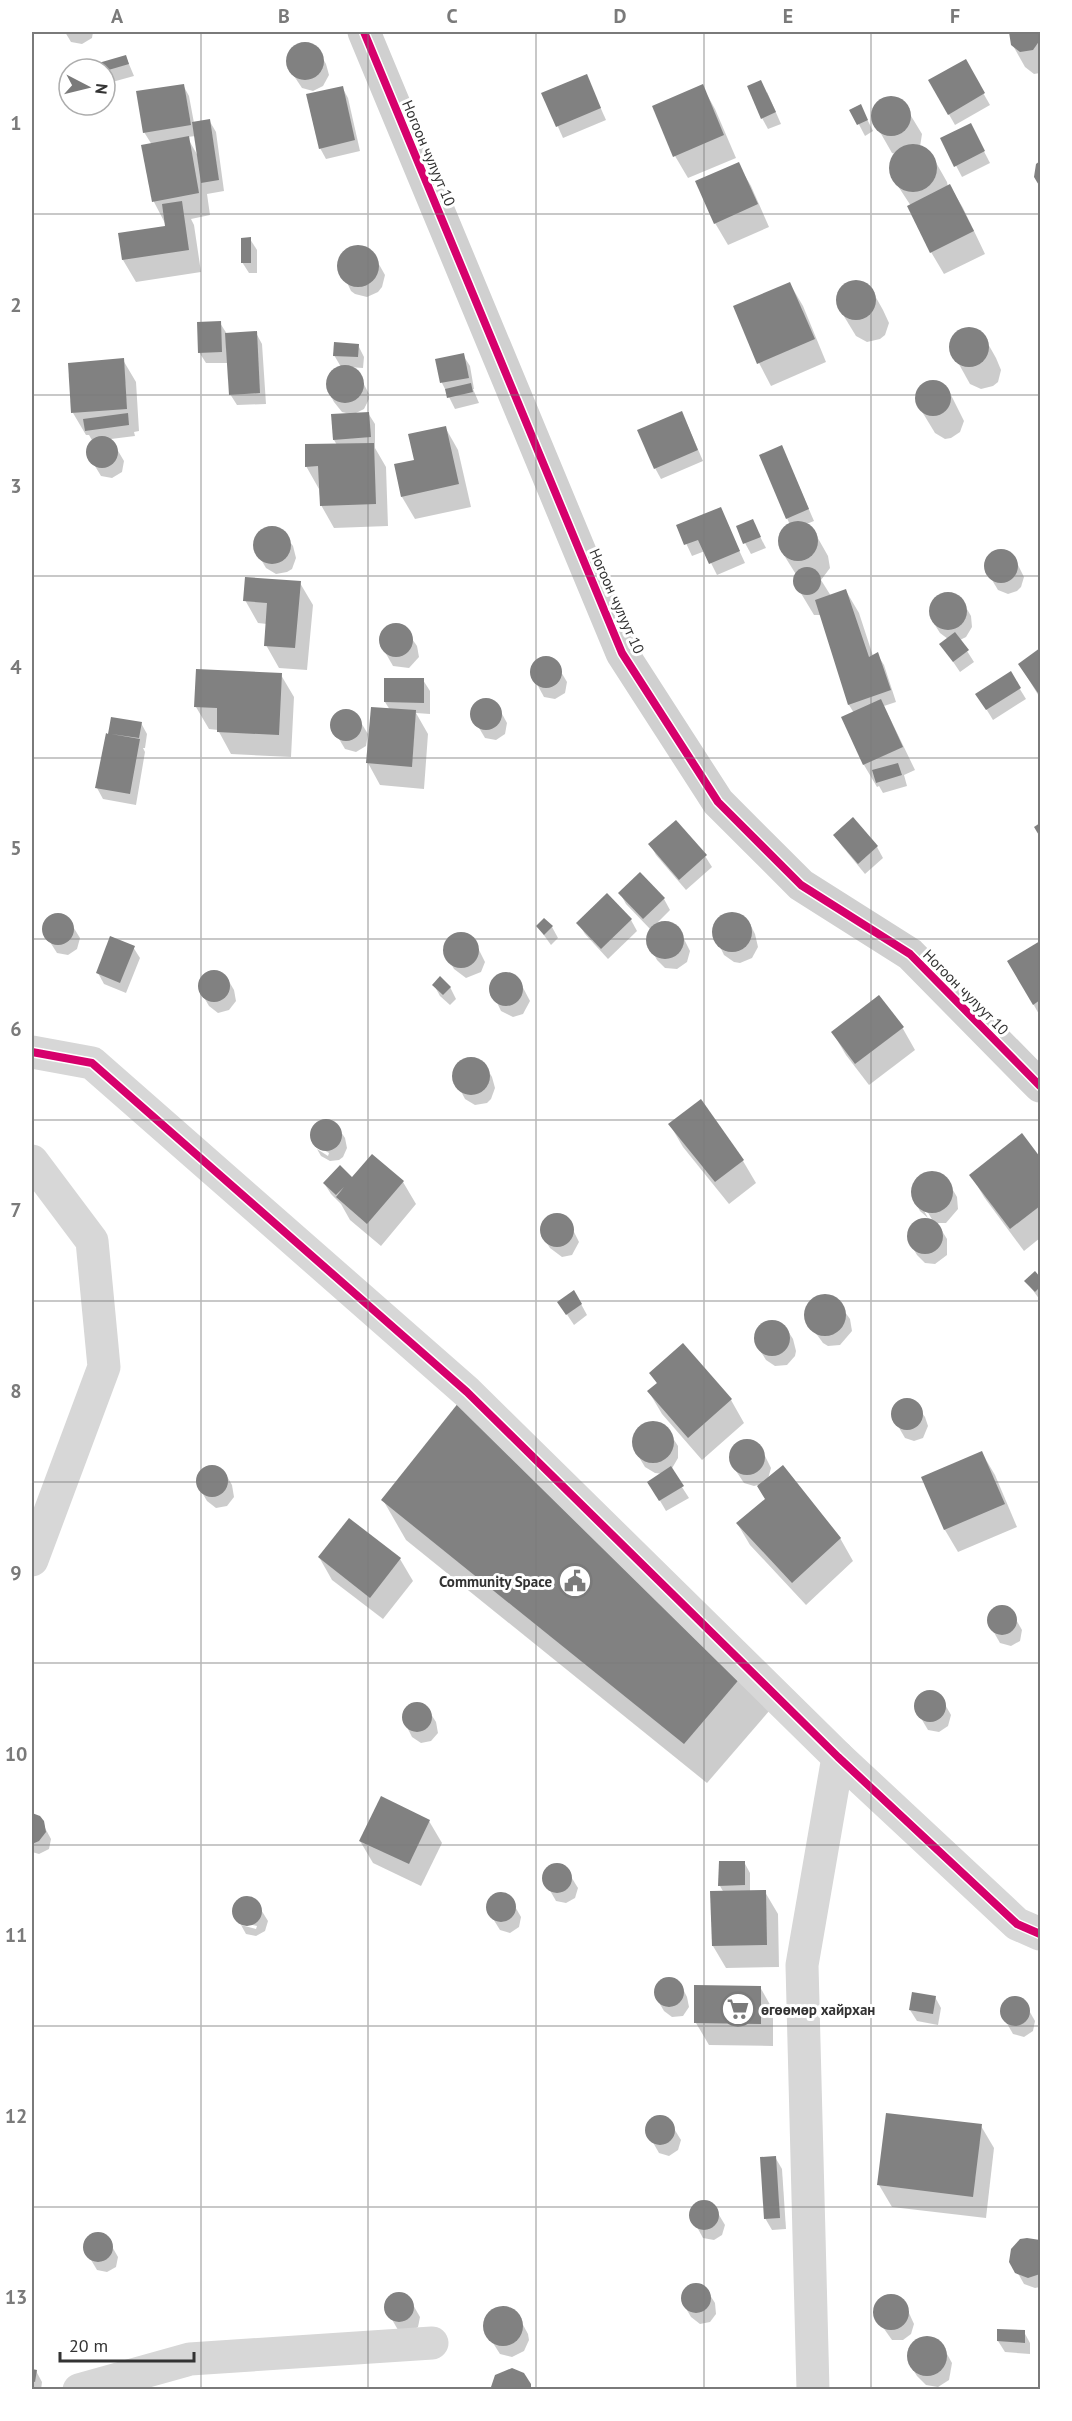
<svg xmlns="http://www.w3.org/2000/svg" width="1072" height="2421" font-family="'PT Sans',sans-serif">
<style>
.shadow{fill:#0003;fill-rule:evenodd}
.building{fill:#818181}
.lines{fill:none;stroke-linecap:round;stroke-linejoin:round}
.street{stroke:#d7d7d7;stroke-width:33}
.secondary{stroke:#d0d0d0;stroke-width:33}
.cycleway-casing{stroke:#fff;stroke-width:11}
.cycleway{stroke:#d6006c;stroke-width:8}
.grid{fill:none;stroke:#7a7a7a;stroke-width:1.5;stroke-opacity:0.55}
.labels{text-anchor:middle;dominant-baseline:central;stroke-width:6;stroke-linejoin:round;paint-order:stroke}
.street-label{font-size:15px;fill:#333;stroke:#fff}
.poi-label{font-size:15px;font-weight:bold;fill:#333;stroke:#fff;text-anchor:end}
.neatline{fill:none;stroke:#7a7a7a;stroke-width:2}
.grid-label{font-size:20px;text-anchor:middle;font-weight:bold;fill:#7a7a7a}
</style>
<rect width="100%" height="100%" fill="#fff"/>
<g class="shadow">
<polygon points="65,32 93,32 92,38 82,44 71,42"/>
<polygon points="1011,32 1039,32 1040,73 1034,74 1025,67 1012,44"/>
<polygon points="304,44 315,48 319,52 326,64 329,75 323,86 313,91 302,88 288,67 290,51"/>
<polygon points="126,57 134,76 105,84 105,69 98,69"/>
<polygon points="965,61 990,105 955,125 930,81"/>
<polygon points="586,75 606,120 563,138 543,93"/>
<path d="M183 85 189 96 194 123 209 120 216 132 224 191 207 194 210 215 191 219 194 225 201 272 136 282 123 260 120 235 167 227 154 202 152 145 144 132ZM196 136 198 156 187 137Z"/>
<polygon points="702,86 715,109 736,158 688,178 675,156"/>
<polygon points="342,87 348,98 360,151 326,159 320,148"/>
<polygon points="767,92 781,124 768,129 762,118"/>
<polygon points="890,97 901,101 908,111 922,134 920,147 924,148 934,159 947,182 948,187 950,186 963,208 985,254 944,274 931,252 911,206 894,180 890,165 895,154 892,153 872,118 875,107 884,98"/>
<polygon points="852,111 866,117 873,131 865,136"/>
<polygon points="976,136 990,163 962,177 942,139"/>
<polygon points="738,164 751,186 769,227 728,245 715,223"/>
<polygon points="250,239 257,250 257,273 249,273 242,262"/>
<polygon points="354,247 367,249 372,252 385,275 382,287 378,292 367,297 355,294 351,291 339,266 344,254"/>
<polygon points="854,281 860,281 870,287 883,310 889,323 885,335 880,339 867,342 856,336 842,313 838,295 844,286"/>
<polygon points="790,284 803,306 826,362 771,386 759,363"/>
<polygon points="220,323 227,334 256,333 262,344 266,404 237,405 230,394 229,363 206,363 199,352"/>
<polygon points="967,329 973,329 983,335 996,358 1001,370 998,382 993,386 981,389 970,384 951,350 952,339 956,334"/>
<polygon points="358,345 364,357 363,368 348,367 357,371 369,394 369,399 364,409 354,414 368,413 375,424 375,448 386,467 388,526 334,528 321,505 319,489 306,466 337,445 334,440 350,414 342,412 334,402 328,391 328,378 330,373 341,367 334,355"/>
<polygon points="463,355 470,366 474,389 473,389 479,403 455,409 442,383 437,360"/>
<polygon points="123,360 136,382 139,431 134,432 135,436 111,439 124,461 122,472 112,478 101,476 95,466 88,454 93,442 89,435 86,435 73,413"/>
<polygon points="932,381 943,384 947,387 964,421 960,432 951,438 945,439 935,433 918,405 917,395 922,385"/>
<polygon points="687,424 703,461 661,479 655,468"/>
<polygon points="445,427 458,450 471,507 415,519 402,497 415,461"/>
<polygon points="782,447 814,521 804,525 815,533 828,556 830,568 821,580 831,596 846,591 859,613 873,656 877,654 884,665 896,702 884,706 915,770 904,775 907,786 883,793 879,786 877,787 864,765 843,718 854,713 849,705 821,615 814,615 796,585 797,576 782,552 780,540 784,529 790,525 787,518"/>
<polygon points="720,509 745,563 717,575 705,551 692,556 678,526"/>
<polygon points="752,521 766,548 751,554 745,543"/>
<polygon points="271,528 281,530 293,546 296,558 292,569 287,572 276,574 266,568 256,551 255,541 261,531"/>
<polygon points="998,550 1013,555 1024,577 1021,587 1017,591 1008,594 998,590 986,570 990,555"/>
<polygon points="300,583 313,605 307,670 279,668 266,645 267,624 258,623 245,600"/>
<polygon points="944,594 955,595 964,604 971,616 972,627 966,637 960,640 974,662 960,672 941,644 948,639 940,633 933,622 930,610 934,600"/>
<polygon points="393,625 403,626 417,646 419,657 409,668 393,666 381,645 381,635"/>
<polygon points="1040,650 1040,698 1020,665"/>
<polygon points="544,658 554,660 567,682 565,693 555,699 544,697 532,675 534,664"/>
<polygon points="1010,673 1026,699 993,720 977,694"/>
<polygon points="281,675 294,697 291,757 231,754 218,730 209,729 196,707"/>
<polygon points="423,680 430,691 430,714 416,713 428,734 424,789 380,785 368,763 390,710 385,702"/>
<polygon points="484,699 495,701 507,723 505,734 496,740 485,738 472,716 474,705"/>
<polygon points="344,710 355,713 368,734 366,746 356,752 345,749 332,727 335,716"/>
<polygon points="112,719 141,723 147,734 145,748 143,748 145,752 136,805 103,799 97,788"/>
<polygon points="835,835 877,847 883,858 865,874 842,846"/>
<polygon points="650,844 705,856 712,867 686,890 656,855"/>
<polygon points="620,893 664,899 670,910 655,925 669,922 679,929 690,951 687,962 677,969 665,968 657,960 648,943 651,930 626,904"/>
<polygon points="733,913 744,917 749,922 755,934 758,947 752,958 740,963 734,962 724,955 713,932 717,920 722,916"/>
<polygon points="56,914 67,917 80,938 77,949 68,955 57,953 43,931 46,920"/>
<polygon points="631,920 637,931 608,959 585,934 578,923"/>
<polygon points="538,927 552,927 558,938 551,945"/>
<polygon points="465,934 474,940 485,962 481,972 466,978 454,969 447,957 445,947 451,938"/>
<polygon points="1040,943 1040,1016 1009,961"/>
<polygon points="133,947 140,958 126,993 104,984 98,973"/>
<polygon points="217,971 227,978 234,990 236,1001 229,1010 218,1013 209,1006 202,994 200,983 207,973"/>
<polygon points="504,973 510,973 519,980 530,1001 523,1014 513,1017 501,1011 490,988 495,978"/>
<polygon points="434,985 450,987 456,999 450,1005 440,996"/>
<polygon points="902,1027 915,1050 869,1085 846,1055 833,1033"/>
<polygon points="470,1058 476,1059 485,1065 492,1077 495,1088 491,1099 487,1103 475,1105 465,1099 454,1078 460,1063"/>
<polygon points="700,1101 743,1161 756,1183 729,1204 683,1147 670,1125"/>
<polygon points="325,1120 335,1123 345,1138 347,1148 343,1157 339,1160 330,1161 321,1156 317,1149 328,1156 329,1153 315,1145 311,1136 316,1123"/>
<polygon points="1022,1135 1040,1160 1040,1238 1024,1251 984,1197 971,1175"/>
<polygon points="928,1174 941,1175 950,1185 957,1197 958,1209 946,1223 937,1223 947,1239 947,1255 935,1264 925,1263 917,1255 910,1243 910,1232 916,1223 928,1219 933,1221 924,1206 922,1207 928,1218 920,1211 914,1200 913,1186 916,1181"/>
<polygon points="351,1178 403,1182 416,1204 381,1246 350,1220 341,1204 331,1194 324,1183"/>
<polygon points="560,1215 568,1220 579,1242 572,1255 562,1257 550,1248 543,1237 542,1227 546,1219"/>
<polygon points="1035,1273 1040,1279 1040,1305 1038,1302 1040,1300 1026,1281"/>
<polygon points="821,1295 834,1297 850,1319 852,1331 840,1345 828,1346 823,1343 807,1321 806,1315 810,1302"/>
<polygon points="581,1304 587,1315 574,1325 566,1313"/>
<polygon points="767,1322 777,1322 786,1328 793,1339 796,1351 795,1356 787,1365 775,1366 766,1360 756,1344 756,1333 762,1325"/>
<polygon points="683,1345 731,1400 744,1423 702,1460 662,1414 649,1392 658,1385 651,1373"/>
<polygon points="468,1394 776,1703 707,1783 406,1540 383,1500"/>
<polygon points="905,1400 914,1402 925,1417 928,1426 923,1438 914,1441 905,1438 898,1426 893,1413 897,1405"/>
<polygon points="656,1423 667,1429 678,1446 678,1458 671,1470 689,1498 666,1511 649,1482 663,1474 655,1473 645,1467 634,1449 634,1436 642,1425"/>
<polygon points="744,1440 755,1442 760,1446 771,1468 768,1479 840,1538 853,1561 806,1605 750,1545 737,1523 767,1500 758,1485 754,1486 744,1483 730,1462 730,1456 734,1446"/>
<polygon points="982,1453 995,1475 1017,1527 958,1552 945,1530 923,1478"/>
<polygon points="215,1466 225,1473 232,1485 234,1497 227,1506 216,1508 207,1501 200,1489 198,1478 205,1468"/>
<polygon points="319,1557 400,1559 413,1581 383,1619 332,1580"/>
<polygon points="1000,1606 1010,1609 1022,1630 1020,1641 1011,1646 1000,1643 988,1622 990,1611"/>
<polygon points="927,1691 939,1694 951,1715 948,1726 939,1732 928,1730 915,1708 918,1697"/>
<polygon points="421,1704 429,1711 436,1722 438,1733 431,1741 421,1743 412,1737 406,1725 404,1714 411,1706"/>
<polygon points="32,1816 39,1817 51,1839 49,1849 39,1854 32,1852"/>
<polygon points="429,1821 442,1843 421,1886 373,1863 360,1841"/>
<polygon points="744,1862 750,1873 750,1892 765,1892 778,1914 779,1967 726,1968 713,1946 724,1893 720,1886"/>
<polygon points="556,1864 565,1867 578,1888 575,1898 566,1903 556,1901 544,1880 546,1869"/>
<polygon points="499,1893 509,1896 521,1917 519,1927 510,1933 500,1930 487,1909 490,1899"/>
<polygon points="245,1897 255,1900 268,1921 265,1931 256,1936 246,1934 241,1925 256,1929 257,1926 239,1922 234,1913 236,1903"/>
<polygon points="672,1978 681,1985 687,1997 689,2007 683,2016 672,2017 664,2011 657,1999 655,1988 662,1980"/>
<polygon points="760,1987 773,2010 773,2046 709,2045 696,2023"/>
<polygon points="935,1997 941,2008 938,2025 917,2021 910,2010"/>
<polygon points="1013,1997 1023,2000 1035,2021 1033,2031 1024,2037 1013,2034 1001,2013 1004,2003"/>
<polygon points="659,2116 668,2119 681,2140 678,2150 669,2156 659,2153 647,2132 649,2121"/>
<polygon points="981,2126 994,2148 986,2218 892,2207 879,2185"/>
<polygon points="775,2157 782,2169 786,2229 772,2230 765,2218"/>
<polygon points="703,2201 712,2203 725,2225 722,2235 714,2240 703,2238 691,2216 693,2207"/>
<polygon points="96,2233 106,2236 118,2257 116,2267 107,2272 97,2270 84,2248 87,2238"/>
<polygon points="1034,2240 1040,2244 1040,2287 1035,2288 1024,2284 1011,2261"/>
<polygon points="699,2285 708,2292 715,2303 716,2314 710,2322 700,2324 691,2317 684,2305 683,2295 689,2286"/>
<polygon points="397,2293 408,2296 420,2317 418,2327 408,2333 398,2330 386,2309 389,2299"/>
<polygon points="889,2296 899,2298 904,2302 914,2324 911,2334 903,2340 892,2340 875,2316 876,2305"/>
<polygon points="498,2307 511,2308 516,2312 528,2334 529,2340 524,2351 512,2357 500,2354 486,2332 485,2325 489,2314"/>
<polygon points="1024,2332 1030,2343 1030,2354 1005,2352 998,2341"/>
<polygon points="932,2338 942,2345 952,2363 949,2380 938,2387 926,2385 917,2376 910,2365 909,2353 911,2347 920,2339"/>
<polygon points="32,2371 36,2371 42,2382 41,2390 32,2390"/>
</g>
<g class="building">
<polygon points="1009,32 1040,32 1040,40 1033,50 1020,52 1011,45"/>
<circle cx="305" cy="61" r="19"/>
<polygon points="126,55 129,64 105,71 105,69 96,69 95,64"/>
<polygon points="966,59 985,93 948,115 928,80"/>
<polygon points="587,74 601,108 556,127 541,93"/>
<polygon points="761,80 776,112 761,119 747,86"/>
<polygon points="184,84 191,125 143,133 136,91"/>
<polygon points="703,84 724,135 673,157 652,106"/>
<polygon points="343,86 355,140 319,149 306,94"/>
<circle cx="891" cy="116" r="20"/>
<polygon points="861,104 868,120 857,125 849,110"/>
<polygon points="210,119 219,180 201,183 192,122"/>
<polygon points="971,123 985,151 954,167 940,138"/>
<polygon points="189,136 199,193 152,202 141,145"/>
<circle cx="913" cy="168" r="24"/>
<polygon points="1040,161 1040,187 1034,177 1036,164"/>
<polygon points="739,162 758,204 714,224 695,181"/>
<polygon points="950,184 974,231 930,253 907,206"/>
<polygon points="182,201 189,250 122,260 118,233 165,226 162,204"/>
<polygon points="251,237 251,263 241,263 241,238"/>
<circle cx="358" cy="266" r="21"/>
<circle cx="856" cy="300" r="20"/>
<polygon points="790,282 815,339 757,364 733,306"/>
<polygon points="221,321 222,352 198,353 197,322"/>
<circle cx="969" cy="347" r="20"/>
<polygon points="257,331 260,393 229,395 225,333"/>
<polygon points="334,342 359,344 358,357 333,356"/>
<polygon points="464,353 469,378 440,383 435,359"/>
<polygon points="124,358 127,409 71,413 68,363"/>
<circle cx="345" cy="384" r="19"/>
<circle cx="933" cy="398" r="18"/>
<polygon points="471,383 473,392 447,398 445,389"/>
<polygon points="682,411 698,450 654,469 637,430"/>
<polygon points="369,412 371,437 333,440 331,414"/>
<polygon points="128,413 129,425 85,431 83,419"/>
<polygon points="446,426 459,484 401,497 394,464 414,460 408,434"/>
<circle cx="102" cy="452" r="16"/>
<polygon points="374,443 376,504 320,506 318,466 305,467 305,444"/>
<polygon points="782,445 809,509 786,519 759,455"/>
<polygon points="721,507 740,551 709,564 698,540 684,545 676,525"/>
<polygon points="753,519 761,537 743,544 736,526"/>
<circle cx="798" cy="541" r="20"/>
<circle cx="272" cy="545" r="19"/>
<circle cx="1001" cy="566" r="17"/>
<circle cx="807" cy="581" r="14"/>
<polygon points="245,577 301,581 295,648 264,646 267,603 243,601"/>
<polygon points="846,589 869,657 878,652 891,690 848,705 815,600"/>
<circle cx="948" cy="611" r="19"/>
<circle cx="396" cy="640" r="17"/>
<polygon points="955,632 969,650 953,662 939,644"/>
<polygon points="1040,648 1040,696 1018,664"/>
<circle cx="546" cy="672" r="16"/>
<polygon points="196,669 282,673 279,735 217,732 217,708 194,707"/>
<polygon points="1011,671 1021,688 986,710 975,694"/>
<polygon points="384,678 424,678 424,703 384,702"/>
<circle cx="486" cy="714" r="16"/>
<polygon points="881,699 903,747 863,765 841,717"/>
<polygon points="371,707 416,710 412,767 366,763"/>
<circle cx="346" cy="725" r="16"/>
<polygon points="111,717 142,722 139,738 111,734 140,739 130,794 95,788 106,733 108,734"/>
<polygon points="898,763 902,775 876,783 872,770"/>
<polygon points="853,817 878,846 858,864 833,835"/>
<polygon points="676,820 707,855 679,880 648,844"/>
<polygon points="1040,823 1040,837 1034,827"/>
<polygon points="640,872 665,898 643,919 618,893"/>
<polygon points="607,893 632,919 601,949 576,923"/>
<circle cx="732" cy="932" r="20"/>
<circle cx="58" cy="929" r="16"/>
<polygon points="544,918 553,926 544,935 536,926"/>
<circle cx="665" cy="940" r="19"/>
<circle cx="461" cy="950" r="18"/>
<polygon points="110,936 135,946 120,983 96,973"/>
<polygon points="1040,941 1040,1000 1033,1005 1007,961"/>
<circle cx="214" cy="986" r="16"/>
<circle cx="506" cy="989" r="17"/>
<polygon points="440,976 451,987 443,995 432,985"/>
<polygon points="879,995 904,1027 855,1064 831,1032"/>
<circle cx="471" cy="1076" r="19"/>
<polygon points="701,1099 744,1160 715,1182 668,1124"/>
<circle cx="326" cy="1135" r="16"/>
<polygon points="1022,1133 1040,1157 1040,1206 1010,1229 969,1175"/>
<polygon points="372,1154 404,1181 367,1224 336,1197 344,1187 336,1195 323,1183 340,1165 352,1177"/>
<circle cx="932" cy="1192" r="21"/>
<circle cx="557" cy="1230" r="17"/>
<circle cx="925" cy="1236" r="18"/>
<polygon points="1035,1271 1040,1277 1040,1287 1035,1292 1024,1281"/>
<polygon points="574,1290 582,1304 566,1315 557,1302"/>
<circle cx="825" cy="1315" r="21"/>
<circle cx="772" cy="1338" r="18"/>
<polygon points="683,1343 732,1399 688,1438 647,1391 657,1383 649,1373"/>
<polygon points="467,1392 754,1662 684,1744 381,1500"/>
<circle cx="907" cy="1414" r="16"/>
<circle cx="653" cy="1442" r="21"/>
<circle cx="747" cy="1457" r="18"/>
<polygon points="982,1451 1005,1504 944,1530 921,1477"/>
<circle cx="212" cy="1481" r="16"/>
<polygon points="783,1465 841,1538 792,1583 736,1523 765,1499 757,1486"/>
<polygon points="671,1466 684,1486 659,1501 647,1482"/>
<polygon points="349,1518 401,1558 370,1598 318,1557"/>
<circle cx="1002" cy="1620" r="15"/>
<circle cx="930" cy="1706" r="16"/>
<circle cx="417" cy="1717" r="15"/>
<polygon points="381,1796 430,1820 409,1864 359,1841"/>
<polygon points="32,1813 40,1816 44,1821 46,1832 39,1841 32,1844"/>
<polygon points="719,1861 745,1861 745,1885 718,1886"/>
<circle cx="557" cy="1878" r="15"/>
<polygon points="766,1890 767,1945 712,1946 710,1891"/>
<circle cx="501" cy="1907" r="15"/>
<circle cx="247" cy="1911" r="15"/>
<circle cx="669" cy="1992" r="15"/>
<polygon points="694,1985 761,1986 761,2024 694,2023"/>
<polygon points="912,1992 936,1996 933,2014 909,2010"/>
<circle cx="1015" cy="2011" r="15"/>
<polygon points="886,2113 982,2124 973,2197 877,2185"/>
<circle cx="660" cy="2130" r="15"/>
<polygon points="776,2156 780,2218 764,2219 760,2157"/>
<circle cx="704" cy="2215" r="15"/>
<circle cx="98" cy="2247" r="15"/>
<polygon points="1027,2238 1040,2240 1040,2274 1028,2278 1015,2273 1009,2262 1011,2249 1020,2239"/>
<circle cx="696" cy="2298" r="15"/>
<circle cx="399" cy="2307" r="15"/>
<circle cx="891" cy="2312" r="18"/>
<circle cx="503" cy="2326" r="20"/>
<polygon points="997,2329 1025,2330 1025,2343 997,2341"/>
<circle cx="927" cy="2356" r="20"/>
<polygon points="512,2368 524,2373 531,2384 531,2390 490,2390 495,2375"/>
<polygon points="32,2369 37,2370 35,2382 32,2381"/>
</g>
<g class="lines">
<g class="street">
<polyline points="32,1052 92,1063 467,1392 838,1757 1017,1924 1040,1934"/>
<polyline points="32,1161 92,1241 104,1367 32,1560"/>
<polyline points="79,2390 190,2359 432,2343"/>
<polyline points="813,2390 802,1965 838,1757"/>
</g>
<polyline class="secondary" points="364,32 622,653 718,802 801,885 910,954 1040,1086"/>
<g class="cycleway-casing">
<g id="cycleway">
<polyline points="364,32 622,653 718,802 801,885 910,954 1040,1086"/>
<polyline points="32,1052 92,1063 467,1392 838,1757 1017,1924 1040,1934"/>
</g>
</g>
<use href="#cycleway" class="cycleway"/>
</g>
<path class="grid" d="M201 32V2390M368 32V2390M536 32V2390M704 32V2390M871 32V2390M32 214H1040M32 395H1040M32 576H1040M32 758H1040M32 939H1040M32 1120H1040M32 1301H1040M32 1482H1040M32 1663H1040M32 1845H1040M32 2026H1040M32 2207H1040"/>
<defs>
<g id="civic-ring" transform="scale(1.725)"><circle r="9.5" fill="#fff" stroke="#7a7a7a" stroke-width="1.5"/><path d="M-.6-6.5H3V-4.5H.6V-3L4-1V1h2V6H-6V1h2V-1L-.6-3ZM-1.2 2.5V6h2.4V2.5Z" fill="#7a7a7a"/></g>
<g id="supermarket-ring" transform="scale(1.725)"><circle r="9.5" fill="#fff" stroke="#7a7a7a" stroke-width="1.5"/><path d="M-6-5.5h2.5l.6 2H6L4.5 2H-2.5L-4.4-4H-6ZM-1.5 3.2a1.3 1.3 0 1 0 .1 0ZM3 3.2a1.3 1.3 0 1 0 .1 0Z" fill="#7a7a7a"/></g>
</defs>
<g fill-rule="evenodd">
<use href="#civic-ring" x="575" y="1581"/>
<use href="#supermarket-ring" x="738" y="2009"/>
</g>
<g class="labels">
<g class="street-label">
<text transform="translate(429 153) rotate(67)">Ногоон чулуут 10</text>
<text transform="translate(617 601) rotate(66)">Ногоон чулуут 10</text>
<text transform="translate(966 992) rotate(45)">Ногоон чулуут 10</text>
</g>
<g class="poi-label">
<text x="552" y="1581">Community Space</text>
<text x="761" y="2009" text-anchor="start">өгөөмөр хайрхан</text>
</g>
</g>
<rect width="1072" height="2421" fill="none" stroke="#ffffff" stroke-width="66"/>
<g transform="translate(87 87) rotate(97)"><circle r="28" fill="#ffffff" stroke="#adadad" stroke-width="1.5"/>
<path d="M0-4.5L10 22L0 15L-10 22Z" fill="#7a7a7a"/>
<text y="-9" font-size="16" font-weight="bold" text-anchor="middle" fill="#333333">N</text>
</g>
<path d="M60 2352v9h134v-9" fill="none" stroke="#333333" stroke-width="3"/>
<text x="69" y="2352" font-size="18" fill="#333333" stroke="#ffffff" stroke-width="4.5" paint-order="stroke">20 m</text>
<rect x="33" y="33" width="1006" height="2355" class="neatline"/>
<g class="grid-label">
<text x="117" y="23">A</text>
<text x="284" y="23">B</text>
<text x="452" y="23">C</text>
<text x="620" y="23">D</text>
<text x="788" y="23">E</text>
<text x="955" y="23">F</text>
<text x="16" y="130">1</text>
<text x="16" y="312">2</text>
<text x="16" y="493">3</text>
<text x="16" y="674">4</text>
<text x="16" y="855">5</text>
<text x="16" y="1036">6</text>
<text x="16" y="1217">7</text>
<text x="16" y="1398">8</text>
<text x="16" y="1580">9</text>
<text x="16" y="1761">10</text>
<text x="16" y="1942">11</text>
<text x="16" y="2123">12</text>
<text x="16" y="2304">13</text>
</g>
</svg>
